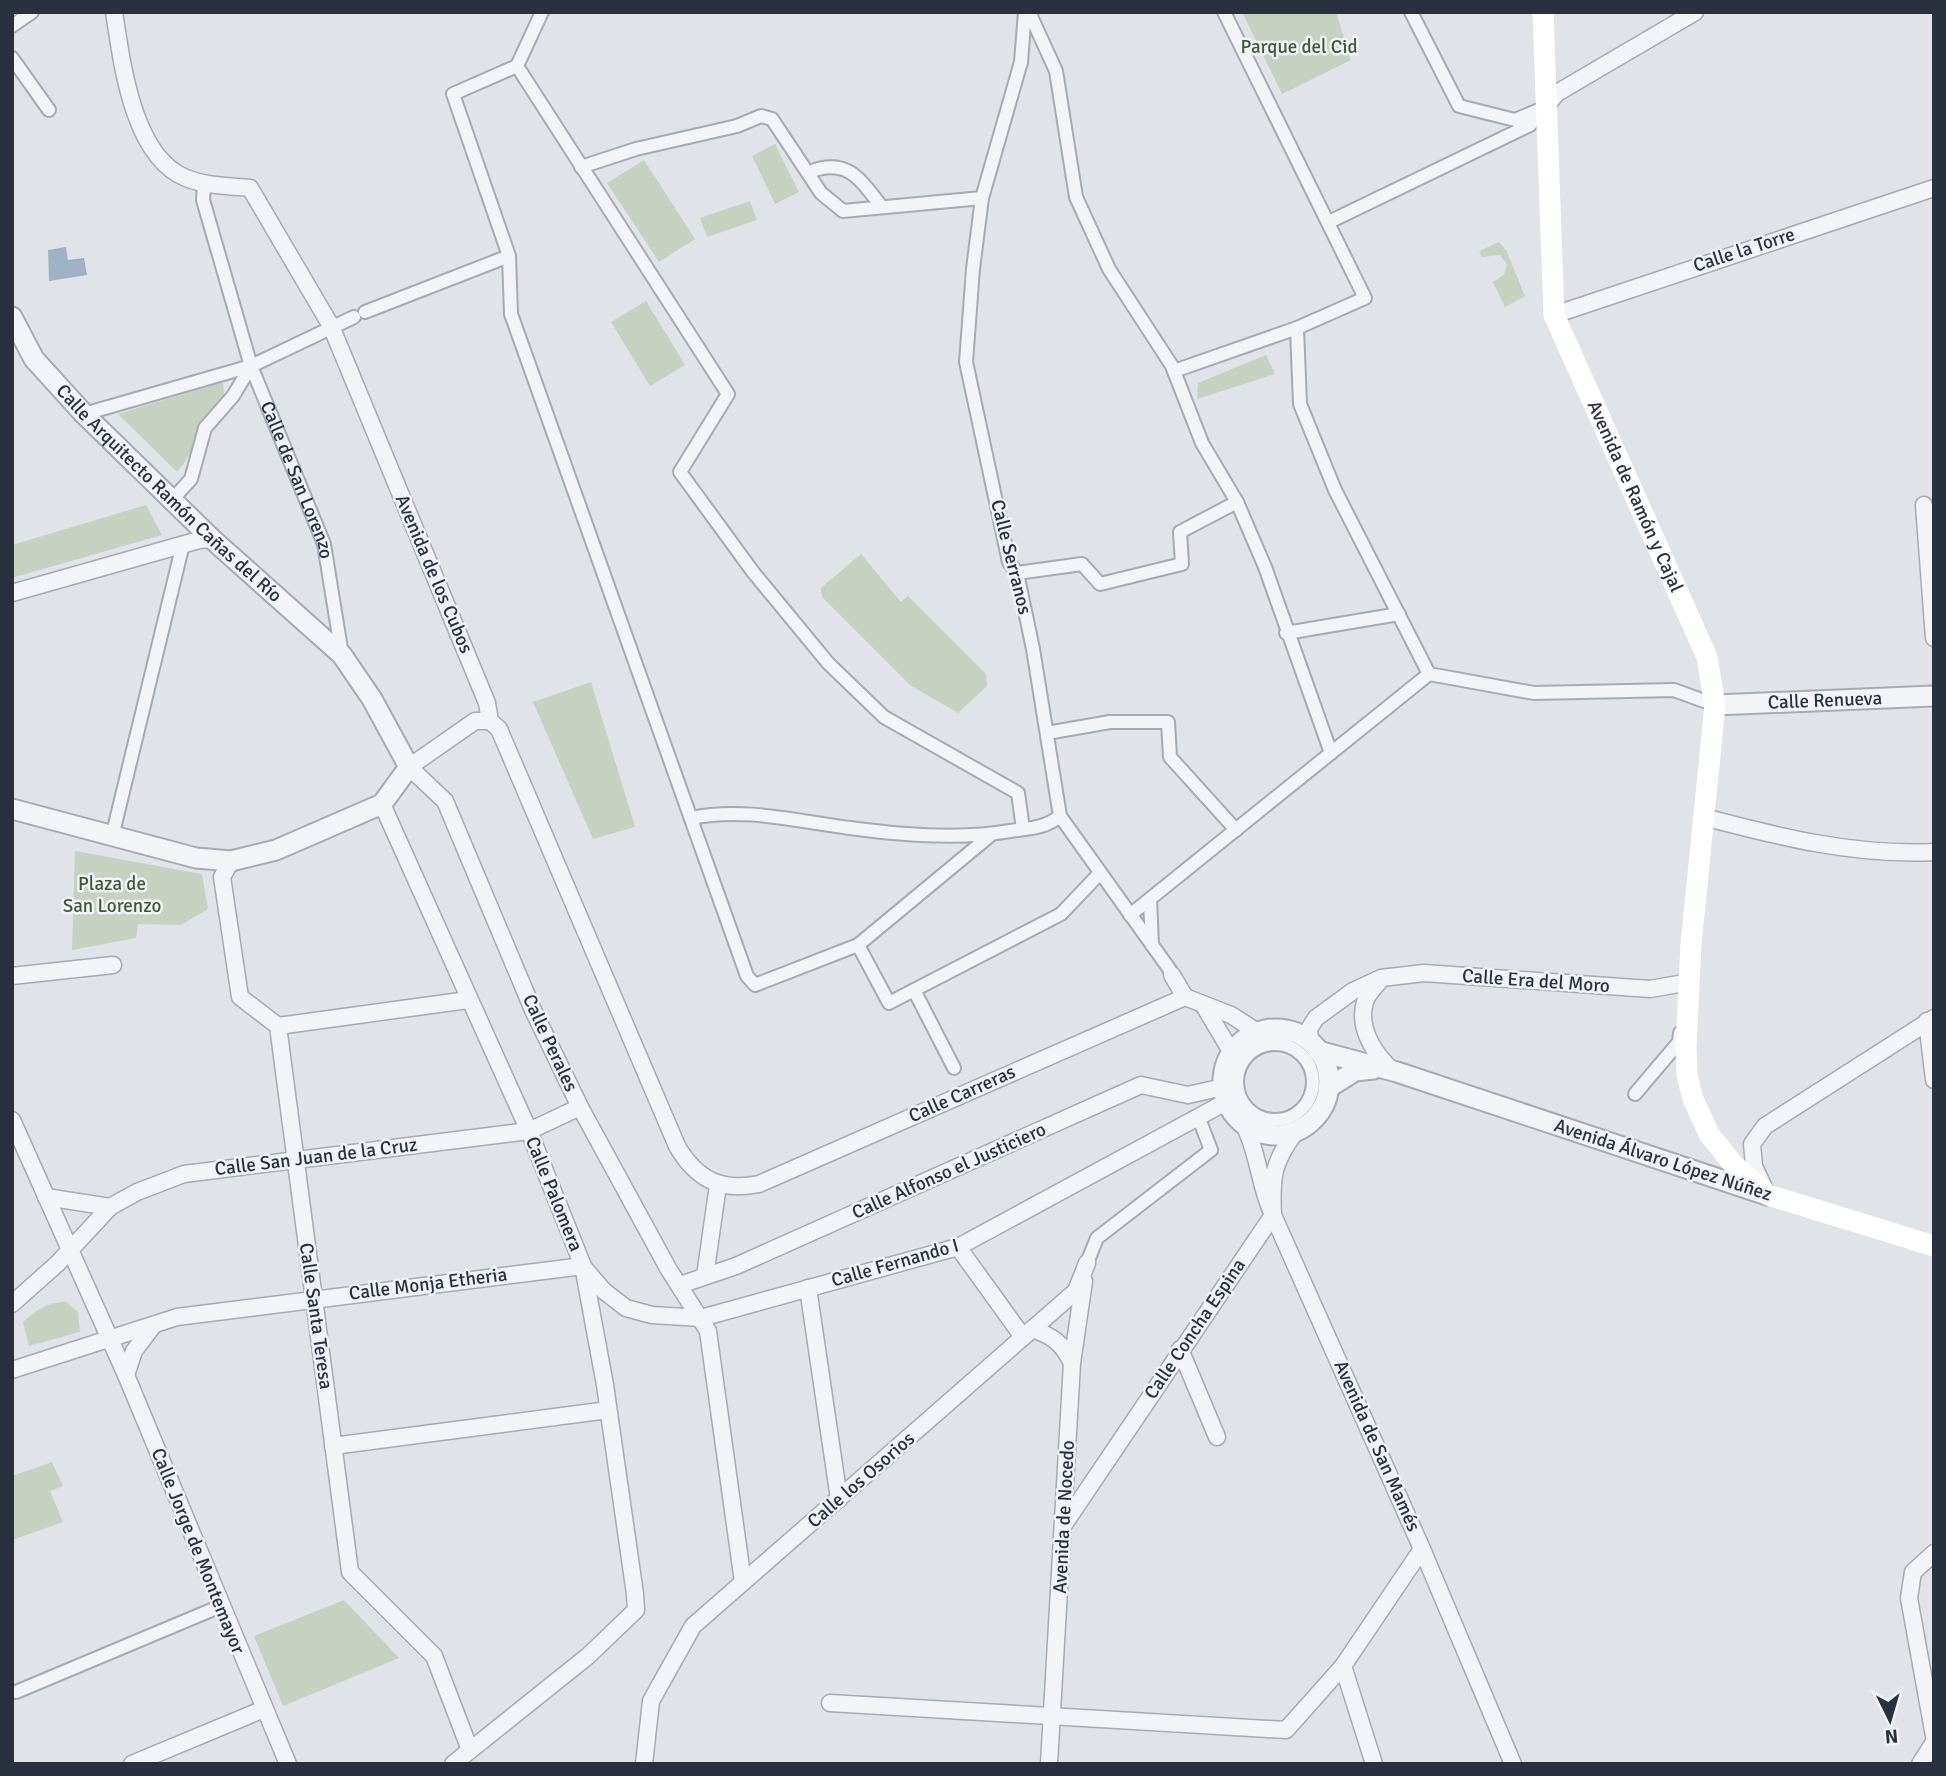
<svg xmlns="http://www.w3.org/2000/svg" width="1946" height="1776" font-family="Signika,sans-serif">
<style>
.green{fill:#c6d1c2}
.water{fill:#9eb1c5}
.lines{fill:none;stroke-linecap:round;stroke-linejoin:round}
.pedestrian-casing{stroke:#a6aab2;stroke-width:16}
.minor-casing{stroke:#a6aab2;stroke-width:19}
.tertiary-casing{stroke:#a6aab2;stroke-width:23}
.pedestrian{stroke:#f3f4f7;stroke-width:12}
.minor{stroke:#f3f4f7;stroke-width:16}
.tertiary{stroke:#f3f4f7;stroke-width:19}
.secondary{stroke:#fff;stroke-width:21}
.labels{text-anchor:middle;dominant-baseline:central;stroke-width:5;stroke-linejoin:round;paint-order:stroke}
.park-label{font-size:19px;fill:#3f5938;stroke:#f0f2f6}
.street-label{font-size:19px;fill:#2a313e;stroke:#f0f2f6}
</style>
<rect width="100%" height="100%" fill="#e0e3e8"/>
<g class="green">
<polygon points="1242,12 1336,12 1351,60 1282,94"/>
<polygon points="775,144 799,192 775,204 752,156"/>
<polygon points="644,160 695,239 659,262 607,183"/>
<polygon points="750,201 757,220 707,237 700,218"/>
<polygon points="1499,242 1506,250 1525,296 1505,307 1493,282 1504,275 1507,264 1500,255 1482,257 1479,251"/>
<polygon points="646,301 685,365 650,386 611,322"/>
<polygon points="1266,355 1275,374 1197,399 1198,383"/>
<path d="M223 382 224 395C196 421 200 447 177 472L118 414Z"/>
<polygon points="146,505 162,535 12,578 12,545"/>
<polygon points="861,554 901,602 908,596 986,674 987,686 958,713 910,685 822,597 821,588"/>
<polygon points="591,682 635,827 593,839 533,702"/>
<polygon points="75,851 202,874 208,909 181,925 138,924 136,938 72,950"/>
<path d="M66 1302 78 1312 80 1332 29 1346 23 1322C35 1311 49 1301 66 1302Z"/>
<polygon points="52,1462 63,1486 50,1491 63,1522 12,1540 12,1476"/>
<polygon points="344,1600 399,1658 283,1706 254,1636"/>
</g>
<polygon class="water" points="66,247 68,260 84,258 87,275 49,281 48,250"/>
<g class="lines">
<g class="pedestrian-casing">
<g id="pedestrian">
<polyline points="1025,12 1021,62 982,198 973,269 966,362 1009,562 1017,573 1033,649 1060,816 1170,970"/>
<polyline points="1029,12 1056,71 1076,197 1109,269 1172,366 1202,443 1237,502 1265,567 1331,753"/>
<polyline points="1224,12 1365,298 1297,328 1300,404 1335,490 1429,674 1534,693 1674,690 1715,705"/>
<polyline points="1411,12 1459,106 1515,120 1541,109"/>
<polyline points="12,26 32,12"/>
<polyline points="12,58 49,110"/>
<polyline points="517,66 453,94 509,256 511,314 747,976 755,985 858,945 992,834"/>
<polyline points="517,66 728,394 680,472 753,572 828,663 884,717 1018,793 1023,829"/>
<polyline points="517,66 542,12"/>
<polyline points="581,167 636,149 737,126 761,116 772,119 821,193 843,211 982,198"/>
<path d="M809 172C847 157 860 179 881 206"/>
<path id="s1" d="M204 184 203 200 251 366 324 544 342 655"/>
<polyline points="1329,222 1530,125 1546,106"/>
<polyline points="365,312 509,256"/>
<polyline points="251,366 354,317"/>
<polyline points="1174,371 1297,328"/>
<polyline points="84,414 251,366 233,396 205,428 191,479 172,500"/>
<polyline points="1017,573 1082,564 1100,584 1182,564 1180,532 1237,502"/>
<polyline points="1286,633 1399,614"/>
<polyline points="1047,733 1110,722 1168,722 1170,757 1236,830"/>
<path d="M691 818C744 807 796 821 850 828 901 835 959 840 1010 831 1029 828 1044 829 1060 816"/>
<polyline points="112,837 183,544"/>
<polyline points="1150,899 1152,945"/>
<polyline points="1130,915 1429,674"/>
<polyline points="858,945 889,1003 1061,914 1100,873"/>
<polyline points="914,990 954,1068"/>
<circle cx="1275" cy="1082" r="38"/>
<polyline points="1635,1094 1679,1042 1680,1033"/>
<polyline points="1087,1263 1097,1238 1211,1150 1198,1116"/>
<polyline points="16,1692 221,1606"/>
</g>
</g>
<g class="minor-casing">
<g id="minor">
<path d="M114 12C122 62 132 156 186 178 206 186 228 186 250 188L331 326 487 703 490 721 499 729 677 1146C696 1179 721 1192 759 1184L1185 997 1231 1015 1259 1033"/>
<polyline points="1546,106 1557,93 1695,12"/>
<polyline points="1554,315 1934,188"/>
<polyline points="1924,505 1934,638"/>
<polyline points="12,593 199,540 212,539"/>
<polyline points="490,721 475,721 409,767 445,801 533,1010 580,1107 669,1270 708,1331 743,1582"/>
<polyline points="382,804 529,1131 583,1266 605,1385 635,1594 636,1610 588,1656 453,1764"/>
<path d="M1704 817C1779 837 1856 856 1934 852"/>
<polyline points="231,861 222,877 240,997 278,1026 350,1572 434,1656 470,1750"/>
<polyline points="1172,975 1185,997"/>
<polyline points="12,976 113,965"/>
<path d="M1381 979C1376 986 1367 994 1365 1002 1357 1028 1375 1055 1393 1071"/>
<polyline points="1204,1006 1232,1053"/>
<polyline points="1927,1021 1934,1080"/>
<polyline points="278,1026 468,1000"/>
<polyline points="1310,1042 1309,1029 1316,1018 1353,991 1381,978 1424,973 1650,989 1690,982"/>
<polyline points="12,1120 126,1375 288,1764"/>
<path d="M1297 1130C1273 1161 1271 1177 1273 1215L1422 1549 1513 1764"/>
<polyline points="1765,1190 1754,1166 1752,1144 1765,1126 1934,1018"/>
<polyline points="46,1197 110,1207"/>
<polyline points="958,1247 1023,1337"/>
<polyline points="584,1268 604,1291 626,1308 652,1315 701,1318 958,1247 1226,1102"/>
<polyline points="705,1276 718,1185"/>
<polyline points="680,1285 736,1266 1141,1085 1188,1095 1223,1087"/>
<polyline points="808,1288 839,1499"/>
<polyline points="12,1304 57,1264 110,1207 137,1192 184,1174 529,1131 580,1107"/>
<path d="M1032 1329C1053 1336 1062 1343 1072 1363"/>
<polyline points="1180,1349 1217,1437"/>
<polyline points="12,1370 177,1317 583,1266"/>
<polyline points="126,1375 134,1351 153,1326"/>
<polyline points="333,1446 608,1410"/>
<path d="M1065 1523 1273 1215C1259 1186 1259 1154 1244 1125"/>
<polyline points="1934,1553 1913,1572 1909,1598 1934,1736"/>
<polyline points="1343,1666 1374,1764"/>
<polyline points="830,1703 1286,1730 1343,1666 1422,1549"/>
<polyline points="132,1764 264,1709"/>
<polyline points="644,1764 651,1701 693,1626 1076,1291 1087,1263"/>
<polyline points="1049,1764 1072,1363 1084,1281"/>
<polyline points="1920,1764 1934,1742"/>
</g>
</g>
<g class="tertiary-casing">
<g id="tertiary">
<path id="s2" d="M12 317 34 359 84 414 212 539 342 655 372 699 409 767 382 804 276 850 231 861 196 858 12 809"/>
<path id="s3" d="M1715 705 1934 696"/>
<circle cx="1276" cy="1082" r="53"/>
<polyline points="1318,1051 1397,1072 1767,1195"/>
<polyline points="1328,1088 1355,1071 1374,1069"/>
</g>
</g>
<use href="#pedestrian" class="pedestrian"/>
<use href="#minor" class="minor"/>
<use href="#tertiary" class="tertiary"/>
<path class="secondary" id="s4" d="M1543 12 1554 315 1707 657 1715 705 1691 944 1686 1048 1687 1075 1693 1099 1709 1134 1733 1164 1768 1195 1934 1246"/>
</g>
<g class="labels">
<g class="park-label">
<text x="1299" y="47">Parque del Cid</text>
<text x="112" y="884">Plaza de<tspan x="112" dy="22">San Lorenzo</tspan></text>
</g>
<g class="street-label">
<text transform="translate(1744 250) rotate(-18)">Calle la Torre</text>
<text stroke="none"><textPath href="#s1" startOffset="312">Calle de San Lorenzo</textPath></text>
<text stroke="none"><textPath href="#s2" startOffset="238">Calle Arquitecto Ramón Cañas del Río</textPath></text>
<text stroke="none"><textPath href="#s4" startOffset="502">Avenida de Ramón y Cajal</textPath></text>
<text transform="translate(1011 557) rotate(76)">Calle Serranos</text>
<text transform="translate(434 574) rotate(67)">Avenida de los Cubos</text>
<text stroke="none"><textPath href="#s3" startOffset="110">Calle Renueva</textPath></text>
<text transform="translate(1536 981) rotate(4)">Calle Era del Moro</text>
<text transform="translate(550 1043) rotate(65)">Calle Perales</text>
<text transform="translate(962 1094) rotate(-24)">Calle Carreras</text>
<text transform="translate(316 1157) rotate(-7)">Calle San Juan de la Cruz</text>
<text transform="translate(1663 1160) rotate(18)">Avenida Álvaro López Núñez</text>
<text transform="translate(949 1171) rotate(-24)">Calle Alfonso el Justiciero</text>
<text transform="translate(554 1194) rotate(68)">Calle Palomera</text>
<text transform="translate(895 1263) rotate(-16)">Calle Fernando I</text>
<text transform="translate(428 1284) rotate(-7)">Calle Monja Etheria</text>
<text transform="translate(316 1316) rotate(82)">Calle Santa Teresa</text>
<text transform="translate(1195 1329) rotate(-56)">Calle Concha Espina</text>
<text transform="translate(1377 1446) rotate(66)">Avenida de San Mamés</text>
<text transform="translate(861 1480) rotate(-41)">Calle los Osorios</text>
<text transform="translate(1064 1517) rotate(-87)">Avenida de Nocedo</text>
<text transform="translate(198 1551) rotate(68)">Calle Jorge de Montemayor</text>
</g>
</g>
<rect width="1946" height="1776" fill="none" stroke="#2a313e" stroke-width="28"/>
<g transform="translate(1890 1720) rotate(175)" stroke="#f0f2f6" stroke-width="5" paint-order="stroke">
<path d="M0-5L12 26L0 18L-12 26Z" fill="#2a313e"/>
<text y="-10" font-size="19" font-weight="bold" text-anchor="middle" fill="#2a313e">N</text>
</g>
</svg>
